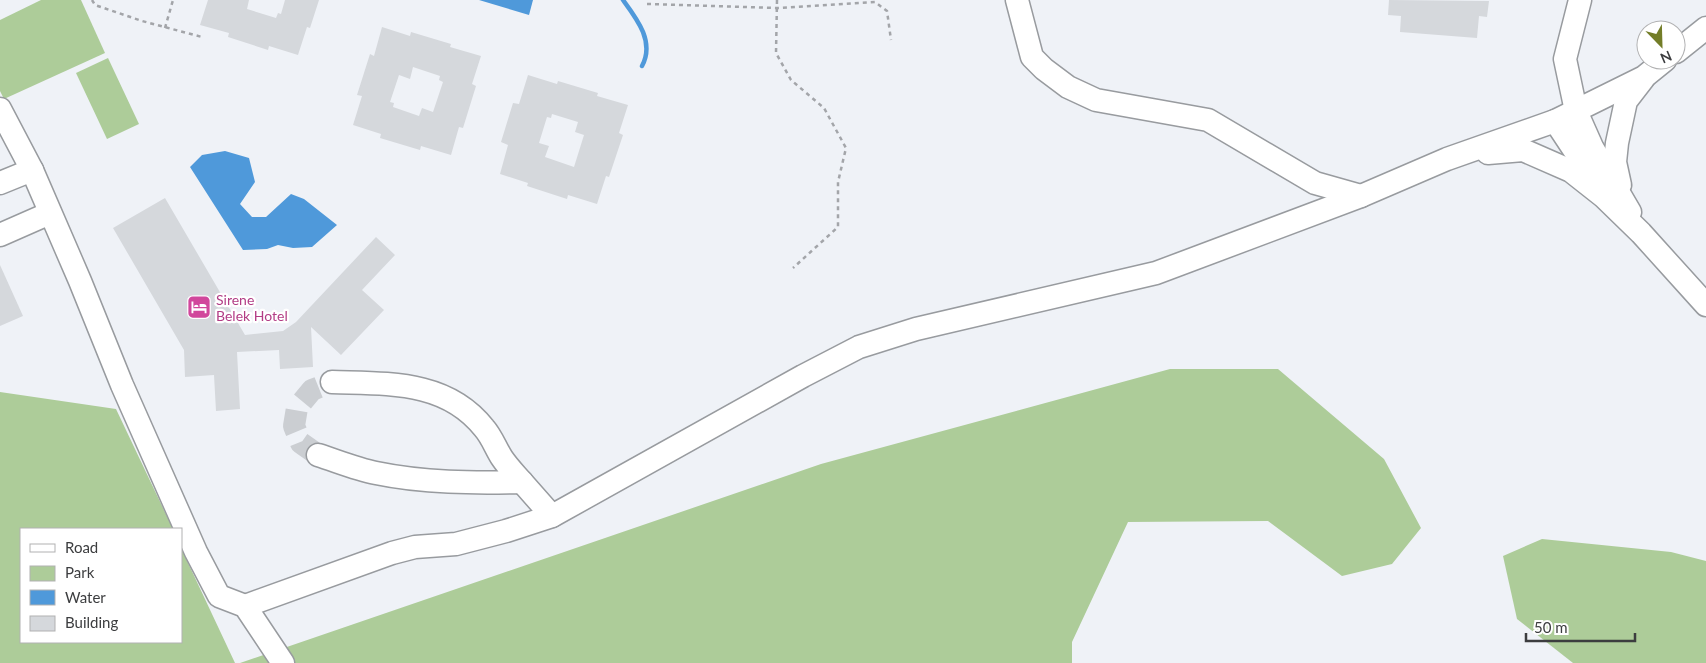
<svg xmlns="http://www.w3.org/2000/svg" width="1706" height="663" font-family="Lato,sans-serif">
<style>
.green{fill:#adcc99}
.water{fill:#4f99da}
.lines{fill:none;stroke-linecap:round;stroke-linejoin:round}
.stream{stroke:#4f99da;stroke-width:4.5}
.building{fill:#d5d8dc;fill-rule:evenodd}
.minor-tunnel{stroke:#cbced2;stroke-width:22;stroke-dasharray:22 11;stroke-linecap:butt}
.minor-casing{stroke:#989b9f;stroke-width:25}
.path{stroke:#a3a5a9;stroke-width:2.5;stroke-dasharray:4 4;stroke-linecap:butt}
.minor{stroke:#fff;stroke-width:22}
.labels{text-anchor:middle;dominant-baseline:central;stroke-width:4.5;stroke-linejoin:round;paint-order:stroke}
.hotel-label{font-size:14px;fill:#b23c85;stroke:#fff;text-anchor:start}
</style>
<rect width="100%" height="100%" fill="#eff2f7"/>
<g class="green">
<polygon points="41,0 81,0 105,53 4,99 0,91 0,20"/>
<polygon points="108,58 139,124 107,139 76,73"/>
<polygon points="1170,369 1278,369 1384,459 1421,528 1392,564 1342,576 1268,521 1128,522 1072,642 1072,663 240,663 821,464"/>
<polygon points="0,392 116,409 173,529 21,529 21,642 181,642 181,548 235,663 0,663"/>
<polygon points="1542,539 1671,552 1706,561 1706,663 1573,663 1517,619 1503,556"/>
</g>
<g class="water">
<polygon points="479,0 533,0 529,15"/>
<polygon points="225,151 249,158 255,182 240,204 252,217 266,217 291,194 304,199 337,225 312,247 293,248 278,245 267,249 243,250 190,167 202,155"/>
</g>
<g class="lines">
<path class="stream" d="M623 0C637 19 655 42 642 66"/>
</g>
<g class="building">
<polygon points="208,0 249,0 247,9 276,18 278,13 281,14 285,0 319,0 310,28 307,27 298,55 269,46 268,50 228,37 229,33 200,25"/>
<polygon points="1389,0 1489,1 1487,17 1479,16 1477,38 1400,32 1401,16 1388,15"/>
<path d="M382 27 410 36 411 32 451 44 450 47 481 56 472 84 476 86 463 128 459 127 451 155 421 146 420 150 380 138 381 134 353 125 362 96 357 95 370 54 374 56ZM413 67 440 76 439 80 443 82 433 112 422 108 419 116 393 107 394 103 390 102 399 75 410 79Z"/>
<path d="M528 75 557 84 558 81 598 93 597 96 628 105 619 133 623 135 609 177 606 176 597 204 568 195 567 199 527 186 528 183 500 174 508 145 501 142 513 103 519 104ZM552 114 578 122 575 132 584 135 574 167 545 157 549 146 539 143 547 117 551 118Z"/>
<polygon points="165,198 245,335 283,331 296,322 376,237 395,255 362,290 384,310 341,355 311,327 313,367 280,369 279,350 237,352 240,409 216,411 214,375 185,377 184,350 113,228"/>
<polygon points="0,265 23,316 0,326"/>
</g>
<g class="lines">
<polyline class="minor-tunnel" points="318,455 301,443 294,426 297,408 312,390 332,382"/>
<g class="minor-casing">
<g id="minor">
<polyline points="1017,0 1032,57 1044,69 1068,87 1096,100 1208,120 1315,183 1361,196"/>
<polyline points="1580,0 1565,59 1576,111 1592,147 1630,212"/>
<polyline points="1676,52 1706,28"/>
<polyline points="0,109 32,170 80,281 122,385 196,552 219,596 245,606 283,663"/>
<polyline points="1555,121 1596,183"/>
<polyline points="1488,153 1523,150 1571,171 1604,197 1641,233 1706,305"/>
<polyline points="0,183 32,170"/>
<polyline points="1620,185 1615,162 1617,143 1626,101 1643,79"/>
<polyline points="0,235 50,213"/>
<path d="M318 455C337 461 356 469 376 473 424 483 473 483 522 482 515 474 508 467 502 458 496 449 492 437 484 428 446 380 388 384 332 382"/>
<polyline points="522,482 552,516"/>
<polyline points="245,606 392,553 415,547 456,544 506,531 552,516 803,376 859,347 916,329 1156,273 1180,264 1361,196 1447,159 1555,121 1644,77 1665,60"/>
</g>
</g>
<g class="path">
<polyline points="92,0 95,5 142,21 202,37"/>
<polyline points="777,0 776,53 791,80 824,108 846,148 838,182 838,227 793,268"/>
<polyline points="647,4 777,8 875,2 887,11 891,40"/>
<polyline points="165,28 173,0"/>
</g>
<use href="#minor" class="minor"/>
</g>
<defs>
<g id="hotel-square" transform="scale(1.25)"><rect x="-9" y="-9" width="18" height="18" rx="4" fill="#d1479c" stroke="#fff"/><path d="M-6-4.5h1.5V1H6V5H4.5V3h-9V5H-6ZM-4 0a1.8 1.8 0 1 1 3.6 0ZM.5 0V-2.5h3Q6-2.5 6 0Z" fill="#fff"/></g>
</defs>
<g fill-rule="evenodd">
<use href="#hotel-square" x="199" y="307"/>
</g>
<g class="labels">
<g class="hotel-label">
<text x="216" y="299">Sirene<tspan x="216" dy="16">Belek Hotel</tspan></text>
</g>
</g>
<rect x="20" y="528" width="162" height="115" fill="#ffffff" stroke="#b1b1b2"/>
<rect x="30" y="544" width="25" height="8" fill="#ffffff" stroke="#b1b1b2"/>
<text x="65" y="553" font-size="15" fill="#3c3d3f">Road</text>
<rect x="30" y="566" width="25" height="15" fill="#adcc99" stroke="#b1b1b2"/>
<text x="65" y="578" font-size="15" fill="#3c3d3f">Park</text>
<rect x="30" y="590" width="25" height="15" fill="#4f99da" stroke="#b1b1b2"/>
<text x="65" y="603" font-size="15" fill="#3c3d3f">Water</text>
<rect x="30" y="616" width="25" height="15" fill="#d5d8dc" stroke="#b1b1b2"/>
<text x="65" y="628" font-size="15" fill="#3c3d3f">Building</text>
<g transform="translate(1661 45) rotate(157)"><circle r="24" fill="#ffffff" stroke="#b1b1b2"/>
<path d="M0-4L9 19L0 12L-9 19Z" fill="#737d28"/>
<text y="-8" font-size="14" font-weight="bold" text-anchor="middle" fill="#3c3d3f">N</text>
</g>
<path d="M1526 633v8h109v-8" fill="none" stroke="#3c3d3f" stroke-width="2.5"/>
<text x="1534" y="633" font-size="15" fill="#3c3d3f" stroke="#ffffff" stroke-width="4" paint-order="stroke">50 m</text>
</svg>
